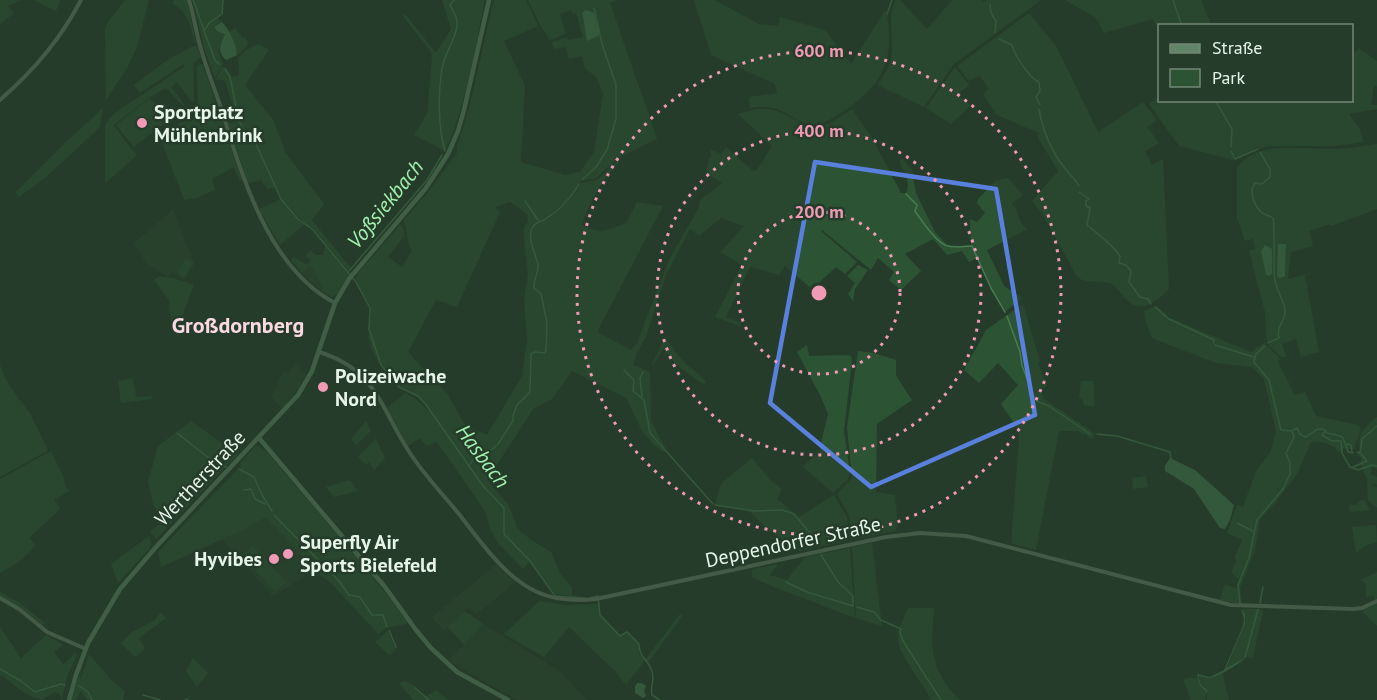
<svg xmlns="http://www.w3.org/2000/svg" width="1377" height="700" font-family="'PT Sans',sans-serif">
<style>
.built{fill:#2c4831}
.green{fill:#2c5434;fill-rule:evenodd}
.water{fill:#467b50}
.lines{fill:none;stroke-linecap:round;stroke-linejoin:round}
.stream{stroke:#467b50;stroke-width:1.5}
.tertiary{stroke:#657e69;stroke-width:4}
.secondary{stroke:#608667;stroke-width:4.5}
.marked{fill:none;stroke:#5a80dd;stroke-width:4.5;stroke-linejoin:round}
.ring{fill:none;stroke:#f09ab6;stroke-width:3;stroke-dasharray:3 6}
.poi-dot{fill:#f09ab6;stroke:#263c2a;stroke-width:2}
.labels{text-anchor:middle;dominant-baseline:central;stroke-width:5;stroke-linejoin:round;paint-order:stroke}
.poi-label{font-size:20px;font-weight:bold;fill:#e7f5e9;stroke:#263c2a;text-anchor:start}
.street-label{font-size:20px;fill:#e7f5e9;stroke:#263c2a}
.water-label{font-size:21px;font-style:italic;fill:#a2f0b0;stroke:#263c2a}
.quarter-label{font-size:22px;font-weight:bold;fill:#fbd9e2;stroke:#263c2a}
.centre{fill:#f09ab6;stroke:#263c2a;stroke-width:3}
.ring-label{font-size:18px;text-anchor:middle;font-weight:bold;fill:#f09ab6;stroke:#263c2a;stroke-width:5;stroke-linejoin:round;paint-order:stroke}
</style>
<rect width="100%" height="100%" fill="#263c2a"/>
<g class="built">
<polygon points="173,210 194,264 184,280 172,272 168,277 146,263 134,243"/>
<polygon points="309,266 314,271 323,289 321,291 302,273"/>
<polygon points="295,364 306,375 293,395 283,408 271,397 284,371 288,374"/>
<polygon points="266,516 306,560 313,571 273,596 222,539"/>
<polygon points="496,565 515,582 477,614 468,608 444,631 432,617"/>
<polygon points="483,624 559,671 587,700 517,700 449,661"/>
</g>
<g class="green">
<polygon points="2,0 21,0 8,6 14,13 0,24 0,1"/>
<polygon points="34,0 59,0 60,1 56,11"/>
<polygon points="125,0 149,0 137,47 127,68 106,100 105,29 108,22"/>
<path d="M174 0H187L196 43 195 44C191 27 188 12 172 3Z"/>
<polygon points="193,0 222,0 221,14 217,17 222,22 213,27 217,32 225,34 218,51 223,63 215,78 204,48"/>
<path d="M442 0H485C475 48 466 107 445 151L414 135 427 114 432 58 431 52 403 16 405 14 436 53 451 29Z"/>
<path d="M494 0H526L538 26 504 41 525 86 521 162 565 175 580 172 594 152 603 93 596 77 585 68 582 56 569 59 565 47 555 49 552 44 553 42 567 37 568 40 583 37 576 13 573 14 571 10 560 14 566 34 550 40 540 25 528 0H616L610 3 657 139 621 156 596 178 581 181 576 190 547 218 542 220 548 219 577 191 581 183 597 180 617 162H620C601 181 590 200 582 225 600 235 608 230 626 223L637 202 663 206 597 332 631 350 637 343 669 260 698 209 700 200 722 183 706 173 709 158H711L710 149 721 154 726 147 753 171 757 170 772 146 738 114C746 112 756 108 765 109 774 109 780 112 788 116 819 133 823 128 852 109L872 138 901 193H906C911 181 905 173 899 162L902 158 912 170 916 193 935 232 946 244 952 247 971 245 970 219 977 222 985 213 977 203 978 199 995 181 1008 178 1023 195 1012 203C1019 212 1018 223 1027 229L987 250 1004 286 1023 298 1006 311 992 289 978 257 969 262 962 251 947 255 933 239 905 254 921 271 901 290 889 280 894 272 878 258 871 270 822 230 821 231 857 262 845 274 836 267 812 289 785 266 779 275 750 267 726 317 741 323 740 326 715 317 742 265 720 252 744 226 721 218 699 236 690 229 666 275 646 337 636 354 633 365 650 372 651 421 666 449 663 452 654 445 642 431 626 398 572 371 552 399 534 408 487 480 508 504 517 528 531 540 551 552 561 575 572 587V596L555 594 530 561 523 569 498 543 491 531 485 511 437 442 427 446 420 438 408 446 387 408 405 393 416 399 429 411 424 401 409 390 400 387 381 364 370 331 380 365C371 350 365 334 370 317V321L371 307 355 280 359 272 401 224 404 230V238L401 240 388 257 402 267 412 251C405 242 409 231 403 221L429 191 457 153V147L468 112ZM510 202 527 214 528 221 523 230 528 274 524 299 527 340 522 376 487 435 465 425 448 395 408 352 436 300 457 307 500 212 495 207Z"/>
<path d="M694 0H715L759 24 778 26 780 17 825 30 851 64 886 9C895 57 885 84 844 111 835 116 826 124 815 124 791 125 785 101 750 108L749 97 777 93 775 84 711 55Z"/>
<path d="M896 0H900L927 29 952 0H981L984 2 987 0H1041L954 64 924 107 878 85C884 75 891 65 892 53 893 35 887 17 896 0Z"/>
<polygon points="1065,0 1201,0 1211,25 1160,26 1159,31 1153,19 1104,33 1096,18"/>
<path d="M1029 13 1056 46 1098 132 1143 102 1157 120 1147 127 1159 143 1145 151 1152 165 1163 159 1169 289C1158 300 1141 316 1126 299 1120 294 1117 285 1109 283 1098 280 1086 284 1077 277L1042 213 1032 201 1058 171 1037 136 1039 133 997 115 983 94 989 89 980 76 969 81 957 66Z"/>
<polygon points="235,28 243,38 245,37 248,42 247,46 238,55 230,32"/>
<polygon points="259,44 269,50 245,85 274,121 285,152 324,204 312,220 350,267 348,270 314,230 304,223 282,199 256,144 275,188 267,189 261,180 248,184 228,123 237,121 225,81 216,79 222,66 228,70 232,77 239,75 238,58 246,50"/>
<polygon points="193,46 197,46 201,57 193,63 194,101 192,102 177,82 171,87 184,104 183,106 167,89 165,88 152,96 114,125 131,149 137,155 108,181 105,182 105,125 113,114 184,67 184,64 140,93 134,85 166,61"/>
<polygon points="1359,48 1377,61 1377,86 1374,86 1371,105 1377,105 1377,109 1349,114 1359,128 1364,142 1336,146 1269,146 1259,149 1258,147 1239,157 1234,157 1233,160 1179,146 1149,104 1159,97 1160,100 1352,100 1352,55"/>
<polygon points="200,64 203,65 242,180 240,181 234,167 212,179 215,190 196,198 184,200 161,139 180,123 195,118 198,112 197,67"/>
<polygon points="955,67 969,85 957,95 971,105 951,124 926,108"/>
<polygon points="150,98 168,120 134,147 116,125"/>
<polygon points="103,108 100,127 45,178 19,197 15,193 66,142"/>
<path d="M1377 144V209L1331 226 1330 224 1309 231 1313 246 1291 252 1288 279 1315 272 1305 276 1319 352 1301 357 1296 339 1282 344 1286 357H1281L1268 345 1280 338 1279 337 1267 343 1265 312 1249 251 1255 249 1253 239 1245 241 1237 218V168C1256 139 1305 150 1335 149 1349 149 1363 146 1377 144ZM1285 244 1286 245 1285 275 1278 245Z"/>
<polygon points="281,199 304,225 280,245 259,209"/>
<polygon points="325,246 349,274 337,294 332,297 321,291 323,289 314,271 309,266 302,273 291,260 294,257 307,265 311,260 305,256 310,250 316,255 323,255"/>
<polygon points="186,259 193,263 184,277 177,273"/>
<polygon points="858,265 868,270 855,289 853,301 848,294 855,283 847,276"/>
<polygon points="160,276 173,278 194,285 182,317 174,330 171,326 169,300 154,280"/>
<polygon points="1023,304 1040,361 1038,362 1047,386 1040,389 1044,399 1094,433 1093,439 1078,431 1059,431 1036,550 1011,543 1019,440 1018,429 1001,404 1018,385 998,363 979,383 964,370 986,330"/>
<path d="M1157 306 1170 318 1251 352 1264 343 1280 358 1278 362 1295 395 1305 392 1316 416 1358 425 1361 428 1354 449H1345L1340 453C1332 444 1323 441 1311 442L1297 474 1275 503 1260 519 1255 550 1240 588 1242 604 1220 600 1225 584 1237 589 1239 579 1231 573 1237 560 1234 558 1242 540 1227 533 1237 505 1243 507 1256 471 1270 453 1276 432 1264 379 1252 367 1216 363 1152 338 1145 320 1144 311Z"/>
<path d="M665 338C673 346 677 355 684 362 692 370 700 373 706 382L703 384 679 367 663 349 653 365 652 364Z"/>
<polygon points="807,345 809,356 846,355 851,356 852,360 844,431 850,473 847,480 833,493 803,467 819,451 828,414 820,395 797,352"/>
<polygon points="858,351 874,353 896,360 896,376 912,400 877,424 876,492 895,495 898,528 896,528 896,531 852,539 849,515 837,494 852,478 847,427"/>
<polygon points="0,365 7,382 31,415 47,448 47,451 0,477"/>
<polygon points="133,378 136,397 152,396 152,399 121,403 118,381"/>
<polygon points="1081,381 1094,381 1094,407 1084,405 1083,400 1079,397"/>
<path d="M1377 417V469L1373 467 1370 474 1377 477V485L1373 483 1371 487 1373 485 1376 487 1374 489 1377 487V508L1368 500 1367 479 1360 463 1362 459 1357 454 1360 449C1357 434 1366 425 1377 417Z"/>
<polygon points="191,421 238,455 227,465 156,539 150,531 162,522 153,504 148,482 158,446"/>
<polygon points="366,421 371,431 356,445 351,439"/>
<polygon points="376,439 385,458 374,470 369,462 366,465 358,457"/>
<path d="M259 446 270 455C315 511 365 563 407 622L406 624 386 628 378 634 330 582 313 571 306 560 266 517 243 530 161 567 158 552 234 473 241 466 240 463 255 447Z"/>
<polygon points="51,451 63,476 66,488 70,490 54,500 60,509 29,538 36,545 20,561 0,573 0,479"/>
<polygon points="752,458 771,481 782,489 777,499 799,517 834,495 847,517 849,540 799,551 769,530 748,510 715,506 719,489 723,482"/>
<polygon points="1146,476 1148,487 1133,489 1132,478"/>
<polygon points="350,480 358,491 334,497 326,487"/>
<polygon points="1361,500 1365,501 1370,510 1350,512 1349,505 1355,505"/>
<polygon points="1376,525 1377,542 1367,545 1356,553 1352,527"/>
<polygon points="149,536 151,544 150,548 118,583 111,564"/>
<polygon points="872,543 882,626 856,618 852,547"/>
<polygon points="253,546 286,582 275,592 243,556"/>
<polygon points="850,548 855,618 774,587 752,577 752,569 778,564 770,575 787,580 805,557"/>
<polygon points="1377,572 1377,599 1375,600 1373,596 1366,597 1366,584 1361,580"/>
<polygon points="0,592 21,604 45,623 42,625 19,606 0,596"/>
<polygon points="539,601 566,605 600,604 600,615 620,635 627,631 639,643 639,654 645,660 680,614 683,615 648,663 645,660 626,685 615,671 569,627 544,657 504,634"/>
<polygon points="1377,602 1377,626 1363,612 1363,610"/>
<path d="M908 608H934C931 647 929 670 960 700H931C923 682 897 655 898 636 898 628 905 616 908 608Z"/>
<polygon points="1243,609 1257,609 1249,643 1259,609 1263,611 1253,658 1246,657 1249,648 1243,661 1226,669 1245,624"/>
<polygon points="465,611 483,624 464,645 448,627"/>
<polygon points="160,612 166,618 139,638 145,649 135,657 121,643 132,632 155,620"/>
<path d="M0 627 21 658 46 635 63 645 54 652 63 665 75 653 77 655 67 676 62 700 59 694 55 692C51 694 47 697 43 699 30 700 10 682 2 675L0 677Z"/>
<polygon points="388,631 396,650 389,655 375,642"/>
<path d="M89 655C101 667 110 681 125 691L123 700H87L81 691 76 700H71L82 666 80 678 84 683 81 678Z"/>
<polygon points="193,658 208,673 197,687 186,671"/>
<path d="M1222 673 1229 700H1207V693L1201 685 1199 676C1208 679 1213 678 1222 673Z"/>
<polygon points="1187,678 1197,678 1200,686 1206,691 1205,700 1191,700 1183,680"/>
<polygon points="405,681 415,686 424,698 436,690 448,700 413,700 399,683"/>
</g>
<g class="water">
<path d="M586 10 594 13 599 33 598 36 587 41C585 32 585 23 582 13Z"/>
<path d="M222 22C230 31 236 43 237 55L226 60C216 51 221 44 225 34L218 32 214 27Z"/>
<polygon points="1278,244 1286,244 1285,276 1280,278 1277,276"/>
<polygon points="1265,245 1272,249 1272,273 1270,276 1266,275 1261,251"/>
<polygon points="1170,458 1195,470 1234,505 1230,520 1225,529 1220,528 1194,489 1165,471 1165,466"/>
<path d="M1241 609 1245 614V624L1226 668 1244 659 1257 609H1259L1246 657C1243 662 1215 679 1208 678 1207 678 1199 676 1198 676L1201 685 1207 690 1205 700 1206 691 1200 686 1197 676 1198 674 1210 677 1224 670 1243 626 1244 619Z"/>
<polygon points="637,683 641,683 646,686 644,691 646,696 643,698 635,693 635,687"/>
</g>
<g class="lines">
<g class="stream">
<polyline points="193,0 204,30"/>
<polyline points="1173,0 1182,26"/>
<polyline points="990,4 991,13 996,21 995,32"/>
<polyline points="887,14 892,0"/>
<path d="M999 39 1012 45C1014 54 1030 79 1039 82L1040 91 1036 97 1040 105"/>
<polyline points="219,64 215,60 204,31 209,23 222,14 223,0"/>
<polyline points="225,69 230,77 239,121 248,137 256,144 281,199 298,219 313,230 356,282 370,308 369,329 381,365 399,387 418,396 427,406 483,486 504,508 504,534 530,561 555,596 585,598"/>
<polyline points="1215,100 1232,129 1231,147"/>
<path d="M1039 109C1043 132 1052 153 1067 171 1072 178 1076 179 1079 186"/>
<path d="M445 151C438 128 438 93 442 69 444 53 459 34 457 22 457 16 452 10 450 5L454 0"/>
<polyline points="1231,151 1235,159 1258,149"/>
<path d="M1260 152 1270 169V177L1262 184 1255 183C1249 191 1253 203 1260 211 1262 214 1270 216 1273 218 1276 238 1272 260 1275 280 1276 290 1285 301 1285 312 1285 323 1276 325 1279 338L1268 343"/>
<polyline points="583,179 596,167 607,150 616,119 616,85 602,44 594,8"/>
<path d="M1079 192 1089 199 1086 201V206L1090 208 1087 225C1099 235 1112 244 1120 256L1119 263 1126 265 1131 271 1129 282 1140 297 1148 299 1151 304"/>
<path d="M906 194 917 205 915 211C921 220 937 244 948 246 955 248 964 246 972 246L991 288 1005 312"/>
<polyline points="525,201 538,220"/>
<polyline points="349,271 427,180 442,155"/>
<polyline points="1155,307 1169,319 1214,340 1214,343"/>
<polyline points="1007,316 1020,352 1022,366 1036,401 1049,406 1090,434"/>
<polyline points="1215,345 1254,357"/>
<polyline points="1265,346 1256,354 1254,362 1269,380 1281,430 1291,431"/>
<polyline points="624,370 634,380 633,391 644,400 650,433 713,504"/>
<polyline points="642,397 640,378 643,372"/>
<polyline points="1325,432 1322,435 1332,441 1341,441 1342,453 1350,467 1358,470 1372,465 1377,466"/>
<polyline points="177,433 215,463 226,467"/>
<polyline points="1097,434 1117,436 1170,452 1171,459"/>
<polyline points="1347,444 1351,445 1352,452"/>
<polyline points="1357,452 1360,453 1362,439 1377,426"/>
<path d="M470 464 480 451H490L498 444 513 421V416L517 405 530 392 531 354 535 352 544 353 546 351 547 323 541 294 534 288C533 280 539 273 538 265 536 254 527 240 532 228 536 221 541 222 547 218 556 213 575 193 579 184"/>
<polyline points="1353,467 1367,461 1361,454"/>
<polyline points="239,469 254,477 262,495 272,511"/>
<polyline points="244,490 251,489 255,499 265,504"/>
<polyline points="715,505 754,511 782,510 794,514 810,533 815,546"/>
<polyline points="274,515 339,581 349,595 360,597 372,615 383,615 387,627"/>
<polyline points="1237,523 1253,531"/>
<polyline points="786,582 807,592 853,606 853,596 838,582 821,555"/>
<path d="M590 598 598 596 600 615 620 636 627 632 639 644C640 660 647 657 652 671 655 680 650 686 652 695L660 700"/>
<path d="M1240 603 1238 585 1249 558 1257 520 1283 489 1290 474V463L1286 453 1294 437 1292 431 1297 428 1300 434 1305 437C1313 434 1316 426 1325 430L1327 433C1346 437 1342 434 1348 452L1353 453"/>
<polyline points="1260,603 1263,587"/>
<polyline points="857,607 874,612 881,620 901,629 900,632 903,641 941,700"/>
<polyline points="389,630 396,647"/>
<polyline points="0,669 21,681 35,692 61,684 65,685"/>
<polyline points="79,686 88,692 92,700"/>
<polyline points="415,688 429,700"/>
<polyline points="143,695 160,700"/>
<polyline points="185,700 188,699"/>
</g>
<g class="tertiary">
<path d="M189 0C194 16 196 33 201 49 207 71 216 92 223 114 243 180 270 269 335 303"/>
<path d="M0 100C34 70 60 40 81 0"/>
<path d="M319 352C375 369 380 406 408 450 421 471 438 489 454 508 478 537 502 576 537 592 556 601 576 601 596 599L886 537 920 533 966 536 1231 605 1353 609 1362 608 1377 601"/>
<polyline points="0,598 19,609 47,632 86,649"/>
</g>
<g class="secondary">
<polyline points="259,438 385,587 416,630 431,648 457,672 508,700"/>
<polyline points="69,700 76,675 88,643 120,589 156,547 298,395 312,371 335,303 349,279 426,188 448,154 458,131 464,110 489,0"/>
</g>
</g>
<path d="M0 0H1377V700H0ZM815 162 996 189 1035 415 871 487 770 403Z" fill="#263c2a" fill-opacity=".55" fill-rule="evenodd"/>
<path class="marked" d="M815 162 996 189 1035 415 871 487 770 403Z"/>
<g class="ring">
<circle cx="819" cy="293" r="81"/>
<circle cx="819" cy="293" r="162"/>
<circle cx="819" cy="293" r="242"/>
</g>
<g class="poi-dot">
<circle cx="142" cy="123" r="6"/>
<circle cx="323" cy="387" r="6"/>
<circle cx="288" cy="554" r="6"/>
<circle cx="274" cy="559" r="6"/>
</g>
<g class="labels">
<g class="poi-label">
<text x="154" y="112">Sportplatz<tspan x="154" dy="23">Mühlenbrink</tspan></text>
<text x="335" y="376">Polizeiwache<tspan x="335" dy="23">Nord</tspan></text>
<text x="300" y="542">Superfly Air<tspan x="300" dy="23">Sports Bielefeld</tspan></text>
<text x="262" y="559" text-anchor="end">Hyvibes</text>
</g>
<g class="street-label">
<text transform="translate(200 478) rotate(-47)">Wertherstraße</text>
<text transform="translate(793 542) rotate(-12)">Deppendorfer Straße</text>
</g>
<g class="water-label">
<text transform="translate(385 204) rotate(-51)">Voßsiekbach</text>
<text transform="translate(483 456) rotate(53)">Hasbach</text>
</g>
<g class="quarter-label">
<text x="238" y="325">Großdornberg</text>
</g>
</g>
<circle cx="819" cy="293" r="9" class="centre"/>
<g class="ring-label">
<text x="819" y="57">600 m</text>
<text x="819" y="137">400 m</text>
<text x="819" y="218">200 m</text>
</g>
<rect x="1158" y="24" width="195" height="78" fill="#263c2a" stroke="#738676" stroke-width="1.5"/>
<rect x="1170" y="44" width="30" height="9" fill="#608667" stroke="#738676" stroke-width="1.5"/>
<text x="1212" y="54" font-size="18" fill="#e7f5e9">Straße</text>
<rect x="1170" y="69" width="30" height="18" fill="#2c5434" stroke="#738676" stroke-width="1.5"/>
<text x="1212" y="84" font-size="18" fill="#e7f5e9">Park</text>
</svg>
